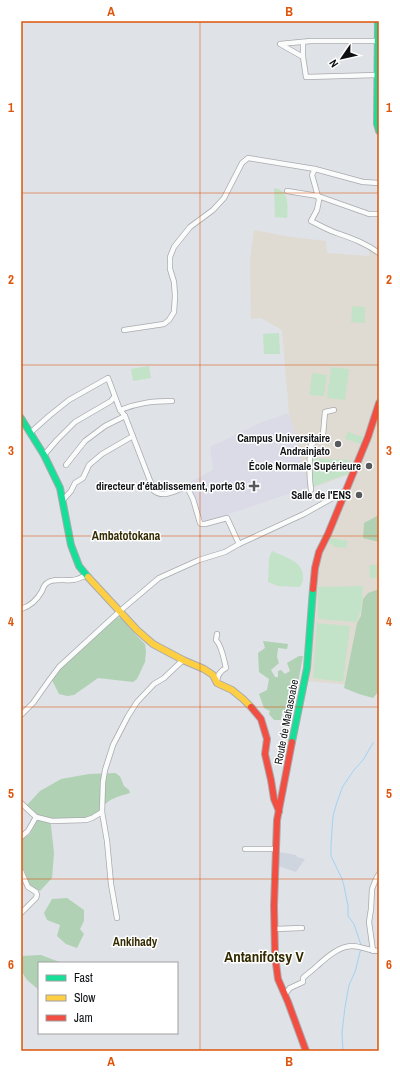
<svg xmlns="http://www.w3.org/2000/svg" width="400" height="1072" font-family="'Archivo Narrow',sans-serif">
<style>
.built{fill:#cfd5df}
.education{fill:#e0dbd2}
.medical{fill:#dbdae7}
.green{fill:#c2e3c7}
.forest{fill:#b0d1b4}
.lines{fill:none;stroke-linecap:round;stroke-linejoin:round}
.stream{stroke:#a1d3f6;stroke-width:1}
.street-casing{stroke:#a9aaae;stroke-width:6}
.fast-casing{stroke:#a9aaae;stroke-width:8}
.slow-casing{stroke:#a9aaae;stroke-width:8}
.jam-casing{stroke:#a9aaae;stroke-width:8}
.street{stroke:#fafbfb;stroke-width:4.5}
.fast{stroke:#16e098;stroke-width:6}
.slow{stroke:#ffcf43;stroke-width:6}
.jam{stroke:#f24e42;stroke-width:6}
.grid{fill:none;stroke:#dd550c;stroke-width:1;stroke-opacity:0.55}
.poi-dot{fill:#575a5d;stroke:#fff;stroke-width:1.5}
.labels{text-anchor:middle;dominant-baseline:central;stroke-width:3;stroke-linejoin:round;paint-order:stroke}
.poi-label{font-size:11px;font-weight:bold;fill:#0e1013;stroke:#fff;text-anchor:end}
.street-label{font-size:11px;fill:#0e1013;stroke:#fff}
.neighbourhood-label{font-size:12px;font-weight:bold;fill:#332a00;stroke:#fff}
.district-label{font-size:15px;font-weight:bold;fill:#332a00;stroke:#fff}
.neatline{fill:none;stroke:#dd550c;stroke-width:1.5}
.grid-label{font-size:13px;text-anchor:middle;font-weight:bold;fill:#dd550c}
</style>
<rect width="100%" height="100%" fill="#dfe2e6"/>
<polygon class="built" points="279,852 296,855 297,857 305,859 296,872 278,866"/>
<polygon class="education" points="254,230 291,237 326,241 327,253 369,256 370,248 379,250 379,669 362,686 306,681 311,660 314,629 316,567 350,474 309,489 289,413 282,330 261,318 251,319 250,260"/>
<polygon class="medical" points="289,413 309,487 208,521 201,521 188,483 213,470 210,447 262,422"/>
<g class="green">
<path d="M274 188C289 190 288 205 287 218L275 217Z"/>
<polygon points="352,306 365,307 365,323 351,322"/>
<polygon points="279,333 280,354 264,354 263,334"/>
<polygon points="149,366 151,378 133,381 131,369"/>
<polygon points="331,367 349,369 345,400 327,398"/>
<polygon points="312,373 327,375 324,396 309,395"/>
<polygon points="348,431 350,432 350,433 363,437 361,444 345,439"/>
<polygon points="310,458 350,460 350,473 312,487"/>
<polygon points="331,538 348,541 346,548 335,547 329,542"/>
<path d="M272 551C284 557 304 561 303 578 303 581 301 585 300 587L278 586 268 582 269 558Z"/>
<polygon points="369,565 377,565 377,578 370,578"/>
<path d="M362 586 363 588C362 599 362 612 356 622L318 619V587Z"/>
<polygon points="317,623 350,626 343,682 313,678"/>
</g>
<g class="forest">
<polygon points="379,515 379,542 363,538 364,523"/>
<polygon points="379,589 379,691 373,698 359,694 344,688 357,623 361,616 363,599 368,593"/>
<polygon points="117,617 121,618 135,634 145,644 146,651 145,662 137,679 133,682 98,678 74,695 67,696 59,694 52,680 57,672"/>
<polygon points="263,641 288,644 287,649 278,648 277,657 279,663 271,670 275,677 278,677 278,671 281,670 285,674 290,671 287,663 299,656 303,656 297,688 290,688 288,696 294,698 292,713 282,713 281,720 274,720 269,714 270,711 264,708 259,694 267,690 269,679 259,672 258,653 265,648"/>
<path d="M115 773C122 776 121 780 124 786 125 787 128 789 129 790L130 793C121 796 105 799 103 809L90 818 52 819 38 815 27 805 40 791 61 779 89 774Z"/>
<polygon points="40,820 49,822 51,825 54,853 52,878 40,891 29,885 25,872 21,866 21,840 30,834 37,821"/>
<polygon points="67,898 84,910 84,921 80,929 84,934 77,948 66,944 57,936 60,925 47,920 44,913 52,899"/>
<polygon points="41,955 62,963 39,963 39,990 27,980 22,972 21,956"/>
</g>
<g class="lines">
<g class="stream">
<polyline points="361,945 354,924 348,916 348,906 344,886 342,879 331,856 331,844 333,816 337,802 343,786 354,770 363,760 373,743"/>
<polyline points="343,1051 342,1033 345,1007 349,985 355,972 361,948"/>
</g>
<g class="street-casing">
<g id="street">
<polyline points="303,42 303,57 306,77 377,75"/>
<polyline points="303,57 280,44 311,41 378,41"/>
<path d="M315 169 312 175 319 200 317 210 311 221C319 225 326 229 334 232 351 238 364 242 379 253"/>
<polyline points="287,191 318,196 369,214 379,214"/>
<polyline points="124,330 164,324 169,320 174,312 175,296 174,282 170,269 170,257 174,247 190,227 213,210 224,198 242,163 248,158 315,169 363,182 379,183"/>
<path d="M120 410C138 403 152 401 172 401"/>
<path d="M30 433 49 416 69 400 108 378 120 410 125 416 154 491C165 499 176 489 187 487L193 499 200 523 201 524H205L227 518 239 544"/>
<polyline points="44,455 57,440 75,422 111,401 114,397"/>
<polyline points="66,465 85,441 105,426 125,416"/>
<path d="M311 490C309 475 309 460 311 445L323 435 325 412 334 410"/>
<polyline points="63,500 71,491 75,483 83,478 89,465 102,454 133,436"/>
<path d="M21 609C31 606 37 600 42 591 43 588 44 585 47 583 53 578 64 581 72 580 77 580 82 577 87 575"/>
<path d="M217 682C217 676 220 671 226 668 224 660 222 646 216 640L217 634"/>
<polyline points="21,715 33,703 50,679 59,667 120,611 159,578 199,560 225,552 239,544 304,514 345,491"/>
<polyline points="21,803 36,817 52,821 86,820 92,818 102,812"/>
<polyline points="21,837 28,831 36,817"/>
<polyline points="245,849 276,849"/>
<polyline points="21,871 28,887 36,892 37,895 36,898 21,913"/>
<polyline points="117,918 111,884 107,841 102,812 103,782 105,770 113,745 128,716 137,702 154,684 164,678 183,660"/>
<polyline points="275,929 302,928"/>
<polyline points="373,951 369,922 371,909 372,889 376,879 379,874"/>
<path d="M285 994 290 988 303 982V978C307 974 313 970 317 966 326 958 339 946 352 946 361 946 369 951 379 951"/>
</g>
</g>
<g class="fast-casing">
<g id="fast">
<polyline points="378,21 377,124 379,131"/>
<polyline points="21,418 44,455 60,488 71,545 79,566 88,577"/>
<polyline points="292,742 307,668 313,589"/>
</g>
</g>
<g class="slow-casing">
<polyline id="slow" points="88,577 137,630 153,644 183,660 204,669 213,675 217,683 232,690 243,699 251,707"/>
</g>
<g class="jam-casing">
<g id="jam">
<polyline points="313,589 315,568 319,552 328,534 368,437 379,403"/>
<polyline points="251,707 261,719 267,739 265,754 271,780 274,799 279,811"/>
<polyline points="292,742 277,820 274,906 275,956 278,979 288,1002 306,1051"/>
</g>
</g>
<use href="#street" class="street"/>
<use href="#fast" class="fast"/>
<use href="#slow" class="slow"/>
<use href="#jam" class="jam"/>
</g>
<path class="grid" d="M200 21V1051M21 193H379M21 365H379M21 536H379M21 707H379M21 879H379"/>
<g class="poi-dot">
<circle cx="338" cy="444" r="4"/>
<circle cx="369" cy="466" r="4"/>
<path d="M252 480h4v4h4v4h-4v4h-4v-4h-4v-4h4z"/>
<circle cx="359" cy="495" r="4"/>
</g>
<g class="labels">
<g class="poi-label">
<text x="330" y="438">Campus Universitaire<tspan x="330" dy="13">Andrainjato</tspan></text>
<text x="361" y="466">École Normale Supérieure</text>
<text x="245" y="486">directeur d'établissement, porte 03</text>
<text x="351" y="495">Salle de l'ENS</text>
</g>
<g class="street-label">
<text transform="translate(286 722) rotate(-79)">Route de Mahasoabe</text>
</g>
<g class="neighbourhood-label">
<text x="126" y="536">Ambatotokana</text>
<text x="135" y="942">Ankihady</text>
</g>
<g class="district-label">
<text x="264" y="956">Antanifotsy V</text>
</g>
</g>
<rect width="400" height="1072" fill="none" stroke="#ffffff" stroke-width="44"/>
<rect x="38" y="962" width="140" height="72" fill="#ffffff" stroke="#9f9fa1"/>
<rect x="46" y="975" width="20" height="6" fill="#16e098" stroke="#9f9fa1"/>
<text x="74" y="982" font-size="12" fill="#0e1013">Fast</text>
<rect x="46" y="995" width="20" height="6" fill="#ffcf43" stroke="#9f9fa1"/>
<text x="74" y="1002" font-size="12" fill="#0e1013">Slow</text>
<rect x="46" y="1015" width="20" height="6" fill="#f24e42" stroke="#9f9fa1"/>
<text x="74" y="1022" font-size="12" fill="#0e1013">Jam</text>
<g transform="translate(342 58) rotate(236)" stroke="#ffffff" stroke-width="3" paint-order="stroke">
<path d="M0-3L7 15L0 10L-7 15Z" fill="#0e1013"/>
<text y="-6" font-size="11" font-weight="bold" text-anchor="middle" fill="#0e1013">N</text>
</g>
<rect x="22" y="22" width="356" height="1028" class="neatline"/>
<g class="grid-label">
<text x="111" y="16">A</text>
<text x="289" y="16">B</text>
<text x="11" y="112">1</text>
<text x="389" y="112">1</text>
<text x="11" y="284">2</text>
<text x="389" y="284">2</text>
<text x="11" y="455">3</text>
<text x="389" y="455">3</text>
<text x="11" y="626">4</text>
<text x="389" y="626">4</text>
<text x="11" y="798">5</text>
<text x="389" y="798">5</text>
<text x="11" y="969">6</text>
<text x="389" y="969">6</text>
<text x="111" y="1066">A</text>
<text x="289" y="1066">B</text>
</g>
</svg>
